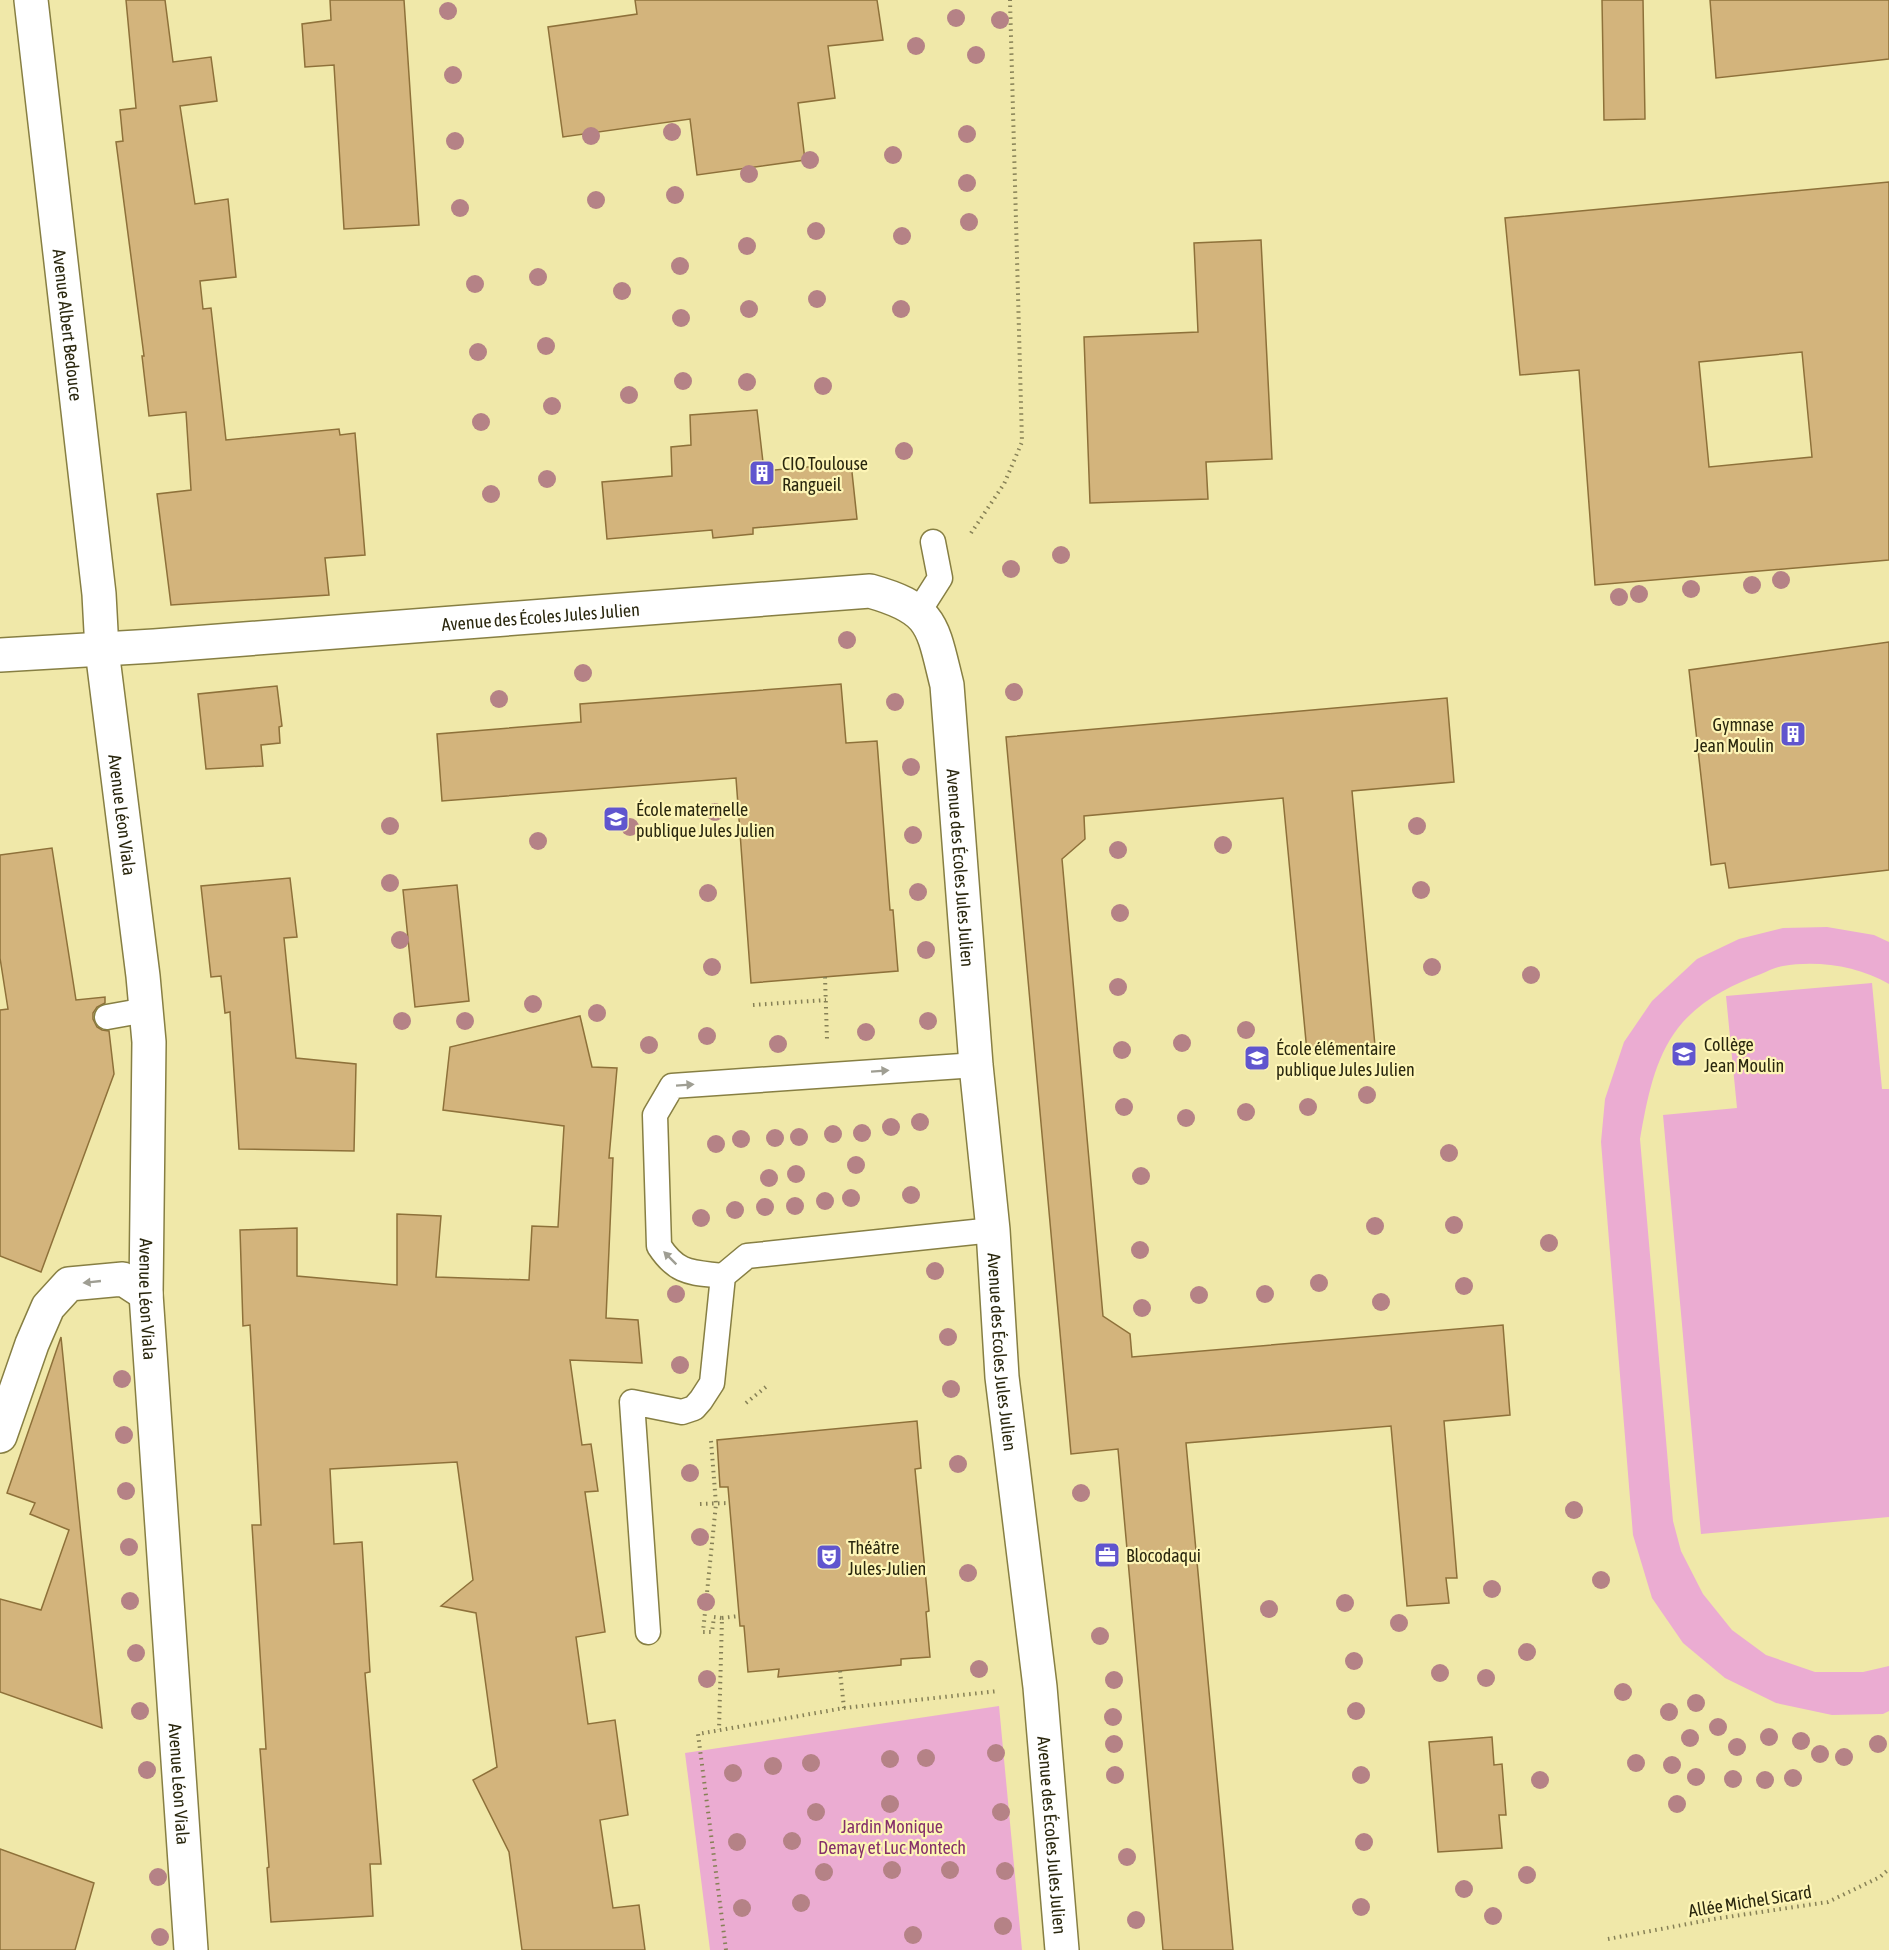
<svg xmlns="http://www.w3.org/2000/svg" width="1889" height="1950" font-family="'Asap Condensed',sans-serif">
<style>
.green{fill:#ebacd2}
.building{fill:#d3b47c;stroke:#8e713a;stroke-width:1.5;fill-rule:evenodd}
.lines{fill:none;stroke-linecap:round;stroke-linejoin:round}
.service-casing{stroke:#877f43;stroke-width:27}
.minor-casing{stroke:#877f43;stroke-width:36}
.tertiary-casing{stroke:#877f43;stroke-width:36}
.path{stroke:#868056;stroke-width:4;stroke-dasharray:1.5 4.5;stroke-linecap:butt}
.service{stroke:#fff;stroke-width:24}
.minor{stroke:#fff;stroke-width:33}
.tertiary{stroke:#fff;stroke-width:33}
.tree{fill:#b58286}
.oneway{fill:#9f9e93}
.labels{text-anchor:middle;dominant-baseline:central;stroke-width:4.5;stroke-linejoin:round;paint-order:stroke}
.street-label{font-size:18px;fill:#2a270e;stroke:#fdf5b6}
.poi-label{font-size:18px;fill:#2a270e;stroke:#fdf5b6;text-anchor:start}
.park-label{font-size:18px;fill:#852f6a;stroke:#fdf5b6}
</style>
<rect width="100%" height="100%" fill="#f0e8a9"/>
<g class="green">
<path d="M1827 927 1874 935 1889 942V984C1859 966 1817 960 1783 966 1776 967 1768 971 1761 974 1731 985 1699 1001 1678 1028 1654 1059 1647 1100 1640 1139L1673 1521 1681 1551 1703 1594 1732 1630 1766 1655 1815 1672H1863L1889 1666V1711L1883 1714 1832 1715 1776 1703 1725 1678 1683 1643 1652 1598 1633 1535 1601 1142 1605 1099 1624 1042 1652 1001 1697 959 1739 939 1783 928Z"/>
<polygon points="1872,983 1882,1089 1889,1089 1889,1517 1701,1534 1663,1115 1737,1108 1726,996"/>
<polygon points="999,1706 1022,1950 710,1950 685,1753"/>
</g>
<g class="building">
<polygon points="126,0 165,0 173,62 211,57 217,101 180,106 195,204 228,199 236,277 200,281 203,309 211,308 226,440 339,429 340,435 355,433 365,555 325,558 329,595 171,605 157,494 191,490 186,412 149,416 142,356 144,356 116,142 123,141 120,110 136,108"/>
<polygon points="330,0 404,0 419,225 344,229 334,65 305,67 302,24 331,20"/>
<polygon points="635,0 877,0 883,40 828,46 835,98 798,103 805,160 697,175 690,119 563,137 548,27 637,14"/>
<polygon points="1602,0 1643,0 1645,119 1604,120"/>
<polygon points="1710,0 1889,0 1889,59 1716,78"/>
<path d="M1889 182V560L1595 585 1579 370 1520 375 1505 218ZM1802 352 1812 457 1709 467 1699 362Z"/>
<polygon points="1261,240 1272,459 1206,462 1208,499 1090,503 1084,337 1198,332 1194,243"/>
<polygon points="757,410 764,471 851,463 857,519 753,528 753,534 713,538 712,530 607,539 602,482 672,476 671,447 691,445 690,415"/>
<polygon points="1889,642 1889,870 1729,888 1725,863 1711,865 1689,670"/>
<polygon points="841,684 846,743 877,741 890,910 893,910 898,971 751,983 736,778 442,801 437,734 581,722 580,704"/>
<polygon points="277,686 282,726 279,727 280,743 261,745 263,766 206,769 198,694"/>
<polygon points="1447,698 1454,782 1352,791 1375,1046 1307,1052 1283,798 1084,816 1085,839 1062,859 1103,1316 1130,1334 1132,1357 1503,1325 1510,1415 1444,1421 1457,1578 1446,1578 1449,1603 1407,1606 1391,1426 1186,1443 1233,1950 1163,1950 1118,1449 1071,1454 1006,737"/>
<polygon points="52,848 76,1000 105,997 105,1003 97,1007 93,1013 93,1019 97,1027 102,1030 109,1031 114,1074 41,1272 0,1256 0,1010 8,1009 0,958 0,855"/>
<polygon points="290,878 297,937 284,938 296,1058 356,1064 354,1151 239,1149 230,1012 225,1013 221,976 211,977 201,886"/>
<polygon points="457,885 469,1001 415,1007 403,890"/>
<polygon points="580,1016 592,1067 617,1068 609,1158 613,1158 606,1318 638,1320 642,1363 570,1360 582,1445 591,1444 598,1491 585,1492 605,1632 576,1637 588,1724 615,1720 628,1815 600,1820 613,1908 639,1905 645,1950 522,1950 509,1852 473,1780 497,1767 476,1613 441,1606 473,1580 457,1462 330,1469 334,1544 362,1542 370,1672 365,1673 381,1864 370,1864 373,1916 271,1922 267,1868 269,1867 260,1749 266,1749 252,1525 261,1525 250,1325 243,1326 240,1230 297,1228 297,1276 397,1285 397,1214 441,1216 436,1277 529,1280 532,1226 558,1227 564,1126 443,1110 450,1047"/>
<polygon points="61,1337 81,1535 102,1728 0,1692 0,1599 41,1610 69,1530 30,1514 35,1503 7,1493"/>
<polygon points="917,1421 921,1468 915,1469 929,1611 926,1612 930,1657 901,1659 901,1665 778,1677 779,1669 748,1672 744,1626 740,1626 728,1487 720,1487 717,1440"/>
<polygon points="1492,1737 1494,1765 1502,1764 1506,1815 1499,1815 1502,1848 1438,1852 1429,1742"/>
<polygon points="0,1849 94,1883 75,1950 0,1950"/>
</g>
<g class="lines">
<g class="service-casing">
<g id="service">
<polyline points="919,611 940,578 933,542"/>
<polyline points="107,1017 146,1010"/>
<path d="M723 1276C692 1272 678 1275 659 1246L655 1115 672 1086 976 1065"/>
<polyline points="648,1632 632,1402 682,1412 694,1408 701,1400 712,1383 723,1276 747,1256 993,1230"/>
</g>
</g>
<g class="minor-casing">
<g id="minor">
<path id="s1" d="M0 655 154 646 870 591C934 609 932 625 947 685L976 1065 993 1230 1002 1377 1040 1687 1062 1950"/>
<polyline points="0,1436 32,1344 48,1307 69,1284 123,1279 146,1294"/>
</g>
</g>
<g class="tertiary-casing">
<g id="tertiary">
<path id="s2" d="M31 0 99 594 102 650 143 976 149 1042 146 1294 191 1950"/>
</g>
</g>
<g class="path">
<polyline points="971,533 1004,484 1022,442 1010,0"/>
<polyline points="825,977 827,1039"/>
<polyline points="753,1005 826,1000"/>
<polyline points="746,1403 767,1386"/>
<polyline points="711,1441 716,1504 703,1632 712,1632 714,1617 722,1618 719,1730"/>
<polyline points="700,1504 729,1503"/>
<polyline points="722,1618 739,1616"/>
<polyline points="840,1671 844,1708"/>
<polyline points="1608,1939 1714,1919 1828,1902 1880,1877 1889,1869"/>
<polyline points="726,1950 698,1734 844,1708 998,1691"/>
</g>
<use href="#service" class="service"/>
<use href="#minor" class="minor"/>
<use href="#tertiary" class="tertiary"/>
</g>
<g class="tree">
<circle cx="448" cy="11" r="9"/>
<circle cx="956" cy="18" r="9"/>
<circle cx="1000" cy="20" r="9"/>
<circle cx="916" cy="46" r="9"/>
<circle cx="976" cy="55" r="9"/>
<circle cx="453" cy="75" r="9"/>
<circle cx="672" cy="132" r="9"/>
<circle cx="967" cy="134" r="9"/>
<circle cx="591" cy="136" r="9"/>
<circle cx="455" cy="141" r="9"/>
<circle cx="893" cy="155" r="9"/>
<circle cx="810" cy="160" r="9"/>
<circle cx="749" cy="174" r="9"/>
<circle cx="967" cy="183" r="9"/>
<circle cx="675" cy="195" r="9"/>
<circle cx="596" cy="200" r="9"/>
<circle cx="460" cy="208" r="9"/>
<circle cx="969" cy="222" r="9"/>
<circle cx="816" cy="231" r="9"/>
<circle cx="902" cy="236" r="9"/>
<circle cx="747" cy="246" r="9"/>
<circle cx="680" cy="266" r="9"/>
<circle cx="538" cy="277" r="9"/>
<circle cx="475" cy="284" r="9"/>
<circle cx="622" cy="291" r="9"/>
<circle cx="817" cy="299" r="9"/>
<circle cx="749" cy="309" r="9"/>
<circle cx="901" cy="309" r="9"/>
<circle cx="681" cy="318" r="9"/>
<circle cx="546" cy="346" r="9"/>
<circle cx="478" cy="352" r="9"/>
<circle cx="683" cy="381" r="9"/>
<circle cx="747" cy="382" r="9"/>
<circle cx="823" cy="386" r="9"/>
<circle cx="629" cy="395" r="9"/>
<circle cx="552" cy="406" r="9"/>
<circle cx="481" cy="422" r="9"/>
<circle cx="904" cy="451" r="9"/>
<circle cx="547" cy="479" r="9"/>
<circle cx="491" cy="494" r="9"/>
<circle cx="1061" cy="555" r="9"/>
<circle cx="1011" cy="569" r="9"/>
<circle cx="1781" cy="580" r="9"/>
<circle cx="1752" cy="585" r="9"/>
<circle cx="1691" cy="589" r="9"/>
<circle cx="1639" cy="594" r="9"/>
<circle cx="1619" cy="597" r="9"/>
<circle cx="847" cy="640" r="9"/>
<circle cx="583" cy="673" r="9"/>
<circle cx="1014" cy="692" r="9"/>
<circle cx="499" cy="699" r="9"/>
<circle cx="895" cy="702" r="9"/>
<circle cx="911" cy="767" r="9"/>
<circle cx="715" cy="812" r="9"/>
<circle cx="390" cy="826" r="9"/>
<circle cx="1417" cy="826" r="9"/>
<circle cx="630" cy="827" r="9"/>
<circle cx="913" cy="835" r="9"/>
<circle cx="538" cy="841" r="9"/>
<circle cx="1223" cy="845" r="9"/>
<circle cx="1118" cy="850" r="9"/>
<circle cx="390" cy="883" r="9"/>
<circle cx="1421" cy="890" r="9"/>
<circle cx="918" cy="892" r="9"/>
<circle cx="708" cy="893" r="9"/>
<circle cx="1120" cy="913" r="9"/>
<circle cx="400" cy="940" r="9"/>
<circle cx="926" cy="950" r="9"/>
<circle cx="712" cy="967" r="9"/>
<circle cx="1432" cy="967" r="9"/>
<circle cx="1531" cy="975" r="9"/>
<circle cx="1118" cy="987" r="9"/>
<circle cx="533" cy="1004" r="9"/>
<circle cx="597" cy="1013" r="9"/>
<circle cx="402" cy="1021" r="9"/>
<circle cx="465" cy="1021" r="9"/>
<circle cx="928" cy="1021" r="9"/>
<circle cx="1246" cy="1030" r="9"/>
<circle cx="866" cy="1032" r="9"/>
<circle cx="707" cy="1036" r="9"/>
<circle cx="1182" cy="1043" r="9"/>
<circle cx="778" cy="1044" r="9"/>
<circle cx="649" cy="1045" r="9"/>
<circle cx="1122" cy="1050" r="9"/>
<circle cx="1367" cy="1095" r="9"/>
<circle cx="1124" cy="1107" r="9"/>
<circle cx="1308" cy="1107" r="9"/>
<circle cx="1246" cy="1112" r="9"/>
<circle cx="1186" cy="1118" r="9"/>
<circle cx="920" cy="1122" r="9"/>
<circle cx="891" cy="1127" r="9"/>
<circle cx="862" cy="1133" r="9"/>
<circle cx="833" cy="1134" r="9"/>
<circle cx="799" cy="1137" r="9"/>
<circle cx="775" cy="1138" r="9"/>
<circle cx="741" cy="1139" r="9"/>
<circle cx="716" cy="1144" r="9"/>
<circle cx="1449" cy="1153" r="9"/>
<circle cx="856" cy="1165" r="9"/>
<circle cx="796" cy="1174" r="9"/>
<circle cx="1141" cy="1176" r="9"/>
<circle cx="769" cy="1178" r="9"/>
<circle cx="911" cy="1195" r="9"/>
<circle cx="851" cy="1198" r="9"/>
<circle cx="825" cy="1201" r="9"/>
<circle cx="795" cy="1206" r="9"/>
<circle cx="765" cy="1207" r="9"/>
<circle cx="735" cy="1210" r="9"/>
<circle cx="701" cy="1218" r="9"/>
<circle cx="1454" cy="1225" r="9"/>
<circle cx="1375" cy="1226" r="9"/>
<circle cx="1549" cy="1243" r="9"/>
<circle cx="1140" cy="1250" r="9"/>
<circle cx="935" cy="1271" r="9"/>
<circle cx="1319" cy="1283" r="9"/>
<circle cx="1464" cy="1286" r="9"/>
<circle cx="676" cy="1294" r="9"/>
<circle cx="1265" cy="1294" r="9"/>
<circle cx="1199" cy="1295" r="9"/>
<circle cx="1381" cy="1302" r="9"/>
<circle cx="1142" cy="1308" r="9"/>
<circle cx="948" cy="1337" r="9"/>
<circle cx="680" cy="1365" r="9"/>
<circle cx="122" cy="1379" r="9"/>
<circle cx="951" cy="1389" r="9"/>
<circle cx="124" cy="1435" r="9"/>
<circle cx="958" cy="1464" r="9"/>
<circle cx="690" cy="1473" r="9"/>
<circle cx="126" cy="1491" r="9"/>
<circle cx="1081" cy="1493" r="9"/>
<circle cx="1574" cy="1510" r="9"/>
<circle cx="700" cy="1537" r="9"/>
<circle cx="129" cy="1547" r="9"/>
<circle cx="968" cy="1573" r="9"/>
<circle cx="1601" cy="1580" r="9"/>
<circle cx="1492" cy="1589" r="9"/>
<circle cx="130" cy="1601" r="9"/>
<circle cx="706" cy="1602" r="9"/>
<circle cx="1345" cy="1603" r="9"/>
<circle cx="1269" cy="1609" r="9"/>
<circle cx="1399" cy="1623" r="9"/>
<circle cx="1100" cy="1636" r="9"/>
<circle cx="1527" cy="1652" r="9"/>
<circle cx="136" cy="1653" r="9"/>
<circle cx="1354" cy="1661" r="9"/>
<circle cx="979" cy="1669" r="9"/>
<circle cx="1440" cy="1673" r="9"/>
<circle cx="1486" cy="1678" r="9"/>
<circle cx="707" cy="1679" r="9"/>
<circle cx="1114" cy="1680" r="9"/>
<circle cx="1623" cy="1692" r="9"/>
<circle cx="1696" cy="1703" r="9"/>
<circle cx="140" cy="1711" r="9"/>
<circle cx="1356" cy="1711" r="9"/>
<circle cx="1669" cy="1712" r="9"/>
<circle cx="1113" cy="1717" r="9"/>
<circle cx="1718" cy="1727" r="9"/>
<circle cx="1769" cy="1737" r="9"/>
<circle cx="1690" cy="1738" r="9"/>
<circle cx="1801" cy="1741" r="9"/>
<circle cx="1114" cy="1744" r="9"/>
<circle cx="1878" cy="1744" r="9"/>
<circle cx="1737" cy="1747" r="9"/>
<circle cx="996" cy="1753" r="9"/>
<circle cx="1820" cy="1754" r="9"/>
<circle cx="1844" cy="1757" r="9"/>
<circle cx="926" cy="1758" r="9"/>
<circle cx="890" cy="1759" r="9"/>
<circle cx="811" cy="1763" r="9"/>
<circle cx="1636" cy="1763" r="9"/>
<circle cx="1672" cy="1765" r="9"/>
<circle cx="773" cy="1766" r="9"/>
<circle cx="147" cy="1770" r="9"/>
<circle cx="733" cy="1773" r="9"/>
<circle cx="1115" cy="1775" r="9"/>
<circle cx="1361" cy="1775" r="9"/>
<circle cx="1696" cy="1777" r="9"/>
<circle cx="1793" cy="1778" r="9"/>
<circle cx="1733" cy="1779" r="9"/>
<circle cx="1540" cy="1780" r="9"/>
<circle cx="1765" cy="1780" r="9"/>
<circle cx="890" cy="1804" r="9"/>
<circle cx="1677" cy="1804" r="9"/>
<circle cx="816" cy="1812" r="9"/>
<circle cx="1001" cy="1812" r="9"/>
<circle cx="792" cy="1841" r="9"/>
<circle cx="737" cy="1842" r="9"/>
<circle cx="1364" cy="1842" r="9"/>
<circle cx="1127" cy="1857" r="9"/>
<circle cx="892" cy="1870" r="9"/>
<circle cx="950" cy="1870" r="9"/>
<circle cx="1005" cy="1871" r="9"/>
<circle cx="824" cy="1872" r="9"/>
<circle cx="1527" cy="1875" r="9"/>
<circle cx="158" cy="1877" r="9"/>
<circle cx="1464" cy="1889" r="9"/>
<circle cx="801" cy="1903" r="9"/>
<circle cx="1361" cy="1907" r="9"/>
<circle cx="742" cy="1908" r="9"/>
<circle cx="1493" cy="1916" r="9"/>
<circle cx="1136" cy="1920" r="9"/>
<circle cx="1003" cy="1926" r="9"/>
<circle cx="913" cy="1935" r="9"/>
<circle cx="160" cy="1937" r="9"/>
</g>
<defs><path id="oneway-solid" d="M-6-.8H1V-3.2L6.5 0L1 3.2V.8H-6Z" transform="scale(1.5)"/></defs>
<g class="oneway">
<use href="#oneway-solid" transform="translate(880 1071) rotate(-4)"/>
<use href="#oneway-solid" transform="translate(685 1085) rotate(-4)"/>
<use href="#oneway-solid" transform="translate(670 1258) rotate(-135)"/>
<use href="#oneway-solid" transform="translate(92 1282) rotate(174)"/>
</g>
<defs>
<g id="building-square" transform="scale(1.35)"><rect x="-9" y="-9" width="18" height="18" rx="4" fill="#6055ce" stroke="#fdf5b6"/><path d="M-4-6H4V6H1V3H-1V6H-4ZM-2.5-4.3h1.7v1.8h-1.7ZM.8-4.3h1.7v1.8H.8ZM-2.5-1h1.7V.8h-1.7ZM.8-1h1.7V.8H.8Z" fill="#fff"/></g>
<g id="school-square" transform="scale(1.35)"><rect x="-9" y="-9" width="18" height="18" rx="4" fill="#6055ce" stroke="#fdf5b6"/><path d="M0-5L7-2L0 1L-7-2ZM-4 1L0 2.5L4 1V4Q0 6-4 4Z" fill="#fff"/></g>
<g id="office-square" transform="scale(1.35)"><rect x="-9" y="-9" width="18" height="18" rx="4" fill="#6055ce" stroke="#fdf5b6"/><path d="M-6-3h4V-5.5h4V-3h4V5H-6ZM-1-4.5V-3h2v-1.5ZM-6 0V1H6V0Z" fill="#fff"/></g>
<g id="theatre-square" transform="scale(1.35)"><rect x="-9" y="-9" width="18" height="18" rx="4" fill="#6055ce" stroke="#fdf5b6"/><path d="M-5-5.5Q0-4 5-5.5V0Q5 5 0 6Q-5 5-5 0ZM-3.3-2.5H-1v1.5H-3.3ZM1-2.5H3.3v1.5H1ZM-2.8 1Q0 5.5 2.8 1Z" fill="#fff"/></g>
</defs>
<g fill-rule="evenodd">
<use href="#building-square" x="762" y="473"/>
<use href="#building-square" x="1793" y="734"/>
<use href="#school-square" x="616" y="819"/>
<use href="#school-square" x="1684" y="1054"/>
<use href="#school-square" x="1257" y="1058"/>
<use href="#office-square" x="1107" y="1555"/>
<use href="#theatre-square" x="829" y="1557"/>
</g>
<g class="labels">
<g class="street-label">
<text stroke="none"><textPath href="#s2" startOffset="327">Avenue Albert Bedouce</textPath></text>
<text stroke="none"><textPath href="#s1" startOffset="542">Avenue des Écoles Jules Julien</textPath></text>
<text stroke="none"><textPath href="#s2" startOffset="820">Avenue Léon Viala</textPath></text>
<text stroke="none"><textPath href="#s1" startOffset="1188">Avenue des Écoles Jules Julien</textPath></text>
<text stroke="none"><textPath href="#s2" startOffset="1306">Avenue Léon Viala</textPath></text>
<text stroke="none"><textPath href="#s1" startOffset="1674">Avenue des Écoles Jules Julien</textPath></text>
<text stroke="none"><textPath href="#s2" startOffset="1792">Avenue Léon Viala</textPath></text>
<text stroke="none"><textPath href="#s1" startOffset="2160">Avenue des Écoles Jules Julien</textPath></text>
<text transform="translate(1750 1901) rotate(-9)">Allée Michel Sicard</text>
</g>
<g class="poi-label">
<text x="782" y="463">CIO Toulouse<tspan x="782" dy="21">Rangueil</tspan></text>
<text x="1774" y="724" text-anchor="end">Gymnase<tspan x="1774" dy="21">Jean Moulin</tspan></text>
<text x="636" y="809">École maternelle<tspan x="636" dy="21">publique Jules Julien</tspan></text>
<text x="1704" y="1044">Collège<tspan x="1704" dy="21">Jean Moulin</tspan></text>
<text x="1276" y="1048">École élémentaire<tspan x="1276" dy="21">publique Jules Julien</tspan></text>
<text x="848" y="1547">Théâtre<tspan x="848" dy="21">Jules-Julien</tspan></text>
<text x="1126" y="1555">Blocodaqui</text>
</g>
<g class="park-label">
<text x="892" y="1826">Jardin Monique<tspan x="892" dy="21">Demay et Luc Montech</tspan></text>
</g>
</g>
</svg>
